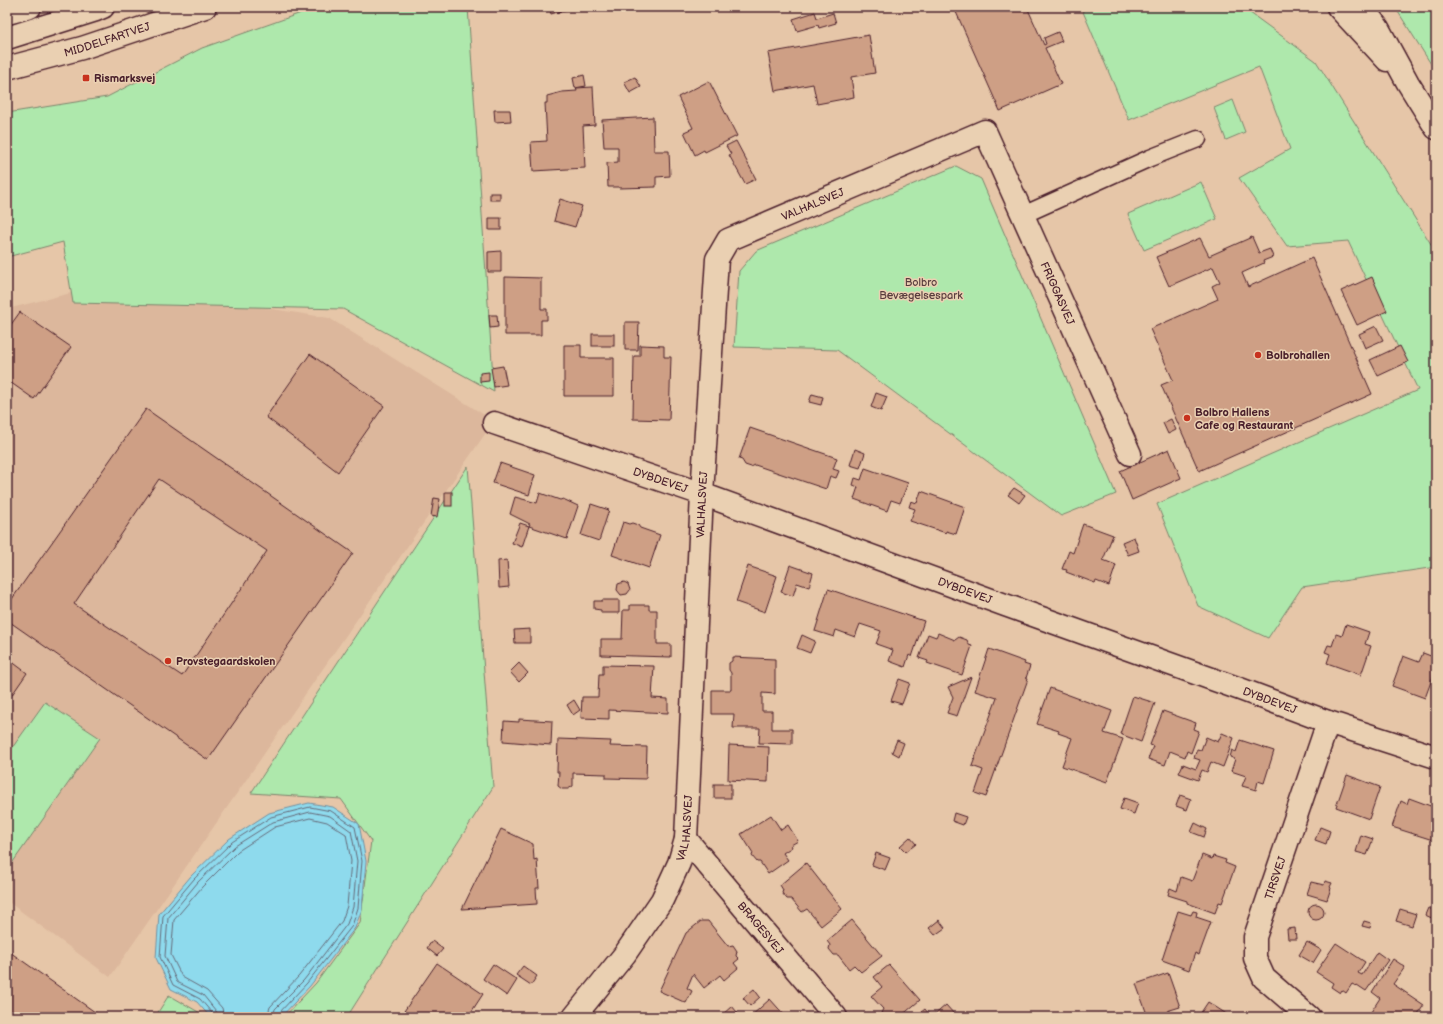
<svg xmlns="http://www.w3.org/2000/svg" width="1443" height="1024" font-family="'Balsamiq Sans',sans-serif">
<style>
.built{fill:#dcb79c}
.green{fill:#aee8ac;stroke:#7c846c}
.water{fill:#8edaed;stroke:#738f9f}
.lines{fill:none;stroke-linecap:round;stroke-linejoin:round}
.shore{stroke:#656a79;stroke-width:1}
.building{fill:#ce9f85;stroke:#4a1f2b;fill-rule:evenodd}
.lane-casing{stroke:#4a1f2b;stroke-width:19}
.street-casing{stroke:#4a1f2b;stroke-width:25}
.secondary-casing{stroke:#4a1f2b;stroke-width:25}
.lane{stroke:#ead0b2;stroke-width:16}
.street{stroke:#ead0b2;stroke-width:22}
.secondary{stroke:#ead0b2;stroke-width:22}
.poi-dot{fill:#c8321e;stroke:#ead0b2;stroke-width:1.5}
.labels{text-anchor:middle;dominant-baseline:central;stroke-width:3;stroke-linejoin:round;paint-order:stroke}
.street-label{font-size:11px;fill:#4a1f2b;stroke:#ead0b2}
.poi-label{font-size:11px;font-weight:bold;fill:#4a1f2b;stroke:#ead0b2;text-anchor:start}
.park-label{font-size:11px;fill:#593d3e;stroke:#ead0b2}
</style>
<rect width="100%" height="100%" fill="#e6c6a8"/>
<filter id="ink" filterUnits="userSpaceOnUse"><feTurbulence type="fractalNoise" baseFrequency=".025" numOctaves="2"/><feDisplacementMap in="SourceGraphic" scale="8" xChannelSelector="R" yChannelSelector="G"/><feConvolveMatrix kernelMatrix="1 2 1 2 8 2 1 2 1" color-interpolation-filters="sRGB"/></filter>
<g filter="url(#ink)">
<polygon class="built" points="111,283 329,318 494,421 110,977 7,901 7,309"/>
<g class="green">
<polygon points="318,7 468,7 494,392 343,309 73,303 63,242 7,257 7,113 107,97 202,48"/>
<polygon points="1081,7 1242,7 1316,61 1436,252 1436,567 1302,587 1268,638 1198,606 1157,504 1418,390 1348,241 1287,246 1239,178 1290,149 1259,67 1129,120"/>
<polygon points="1395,7 1436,7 1436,72"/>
<polygon points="1233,100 1245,132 1226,140 1214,108"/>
<polygon points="956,166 981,179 1116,494 1061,516 837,350 734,347 739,271 756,251"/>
<polygon points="1201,182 1217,219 1144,250 1128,214"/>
<polygon points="468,466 493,787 347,1017 284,1017 316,983 360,923 371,841 341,799 251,793"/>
<polygon points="45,702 100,738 8,869 7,868 7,755"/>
<polygon points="169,995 207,1017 155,1017"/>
</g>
<polygon class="water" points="309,803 333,807 359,824 366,861 362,909 355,928 310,986 281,1017 210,1017 197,1002 171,989 156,958 159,914 191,876 229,839 269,813"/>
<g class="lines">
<g class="shore">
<polyline points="213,1017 212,1013 200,999 173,985 160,957 163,916 194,879 232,842 271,817 310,807 331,811 355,827 362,861 358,908 352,926 307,983 279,1013 278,1017"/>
<polyline points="218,1017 216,1011 203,995 177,982 165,956 168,918 198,882 235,846 273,822 310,812 330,816 351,831 357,861 353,907 347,924 304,980 275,1009 273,1017"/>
<polyline points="224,1017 222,1008 207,991 182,977 171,955 174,920 202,887 238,851 275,827 310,818 327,822 346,834 351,861 347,906 342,921 299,976 270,1007 267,1017"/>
</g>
</g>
<g class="building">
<polygon points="549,7 568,7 568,9 551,14"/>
<polygon points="968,7 1027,7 1044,45 1046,44 1044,38 1058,32 1062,41 1045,48 1061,84 1000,111 956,12"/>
<polygon points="815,12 817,18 833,13 836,23 819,28 818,25 797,31 793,19"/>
<polygon points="869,35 875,73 851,77 854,97 817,104 813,84 775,91 768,53"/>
<polygon points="584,75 586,86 575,88 573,78"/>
<polygon points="635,77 641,87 630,93 624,82"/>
<polygon points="709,81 737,136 705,152 704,150 695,155 684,132 693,128 678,97"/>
<polygon points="593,87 595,125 583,126 585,168 533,171 531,142 547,141 545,103 547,103 547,96 562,92 577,91 576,88"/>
<polygon points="494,110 510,110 511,121 495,122"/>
<polygon points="653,117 654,151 669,151 670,176 656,177 656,187 619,188 619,187 608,187 607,163 618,162 618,147 604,147 602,120"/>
<polygon points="736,141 756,179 745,184 729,155 731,154 726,146"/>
<rect x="490" y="193" width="10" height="7"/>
<polygon points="560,199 582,206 575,227 554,221"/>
<rect x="489" y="218" width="12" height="12"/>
<polygon points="1252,237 1259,253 1270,249 1273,257 1263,261 1264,263 1242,273 1248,287 1312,258 1372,394 1199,471 1161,385 1173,380 1150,329 1218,299 1212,286 1220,282 1213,267 1169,286 1156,257 1200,238 1209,256"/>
<polygon points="501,251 501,272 488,272 488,252"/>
<polygon points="505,277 541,278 541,309 547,309 547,320 541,320 541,335 505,335"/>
<polygon points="1372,277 1387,311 1357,325 1341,291"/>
<polygon points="20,312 71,347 34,399 7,380 7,330"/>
<polygon points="489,315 497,315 498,327 490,328"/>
<polygon points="625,322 639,322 638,350 625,350"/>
<polygon points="1376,326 1383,340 1365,348 1359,334"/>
<rect x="592" y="334" width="22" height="12"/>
<polygon points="564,345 581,345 581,358 614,358 614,396 564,396"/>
<polygon points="640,345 664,346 664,357 671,357 669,420 633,419 634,356 640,356"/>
<polygon points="1400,346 1408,362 1378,376 1370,360"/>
<polygon points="310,354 384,406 338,472 266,417"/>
<polygon points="503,366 507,385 494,387 491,368"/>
<polygon points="489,372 489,381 480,382 480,373"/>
<polygon points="876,393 887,397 881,411 871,407"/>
<polygon points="812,394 823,397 821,405 809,402"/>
<path d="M146 409 353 553 208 760 7 620V606ZM159 479 267 551 182 676 74 604Z"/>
<polygon points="1171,419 1176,430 1168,434 1163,423"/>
<polygon points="750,428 837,458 833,469 839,471 836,478 830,476 826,489 755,465 751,467 745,465 742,460 739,459"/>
<polygon points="855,449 865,453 860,468 850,465"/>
<polygon points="1169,449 1181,478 1132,500 1120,471"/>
<polygon points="500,463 535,475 529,495 493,483"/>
<polygon points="865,468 908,483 900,503 891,500 887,511 854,499 858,487 853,485 855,478 861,480"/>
<polygon points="1014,488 1025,495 1019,503 1008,495"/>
<polygon points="921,491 965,507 956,534 946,531 946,533 910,521 915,509 909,507 911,501 917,503"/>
<rect x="445" y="492" width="7" height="14"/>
<polygon points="540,493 560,500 563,499 578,506 567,539 529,526 530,524 510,514 515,497 537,503"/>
<polygon points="434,498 440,499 437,517 431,516"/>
<polygon points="591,504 609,510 599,541 581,535"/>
<polygon points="623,522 629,524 632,523 638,525 640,528 660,535 649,568 612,555"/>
<polygon points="520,523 529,526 522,547 512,543"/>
<polygon points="1083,524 1113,535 1103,560 1116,565 1109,586 1096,581 1095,583 1066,572 1067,570 1062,569 1069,551 1073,553"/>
<polygon points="1134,537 1139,551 1128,555 1122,542"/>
<polygon points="507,560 509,587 499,588 498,561"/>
<polygon points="790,565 813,573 809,587 797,583 793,596 781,592"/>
<polygon points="748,566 777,576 765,612 736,602"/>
<polygon points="624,582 628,584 630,590 627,594 621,595 617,590 618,584"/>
<polygon points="828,589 924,621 912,657 909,655 905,667 889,661 893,650 876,644 881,631 860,624 855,637 836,630 834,637 815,631"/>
<polygon points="602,600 619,600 619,613 601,613 601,610 594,609 594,601 602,601"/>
<polygon points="630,605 649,605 649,610 657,610 657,644 671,644 671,657 601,655 601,639 622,639 623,610 630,610"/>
<polygon points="1346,624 1369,632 1365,644 1371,646 1361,675 1327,663 1330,654 1325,652 1328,645 1332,646 1336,634 1342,636"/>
<polygon points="530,629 530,643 515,643 514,630"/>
<polygon points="938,633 955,640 959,637 967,640 969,645 972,646 962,675 927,663 928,661 919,658 928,634 936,637"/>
<polygon points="802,635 815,641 810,653 797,648"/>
<polygon points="989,649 1025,662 1024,664 1030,666 1026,678 1028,679 986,797 975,793 983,770 972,766 997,698 975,691"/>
<polygon points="1423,653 1436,658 1434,667 1436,668 1425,698 1392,686 1403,656 1419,662"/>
<polygon points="732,657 775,659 775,694 762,693 762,711 772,711 772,729 792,729 792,744 759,743 760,728 733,728 734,714 712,714 712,690 731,690 731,673 729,670 729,663 732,661"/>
<polygon points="7,658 27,673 7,702"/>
<polygon points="519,663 528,673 519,682 510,672"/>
<polygon points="603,665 654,666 652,698 668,699 668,713 609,710 609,719 581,718 582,697 598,697 599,674 603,674"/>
<polygon points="971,677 957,716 947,713 953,697 948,687"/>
<polygon points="899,679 910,683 902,704 891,701"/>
<polygon points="1050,688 1112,711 1104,733 1123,739 1107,782 1062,766 1072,738 1058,733 1059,731 1037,724"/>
<polygon points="1133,696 1155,703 1141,742 1120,734"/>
<polygon points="574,700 580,710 573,715 567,705"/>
<polygon points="1163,711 1196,723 1194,729 1199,731 1191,753 1187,751 1185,757 1170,751 1165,765 1148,759 1153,746 1150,745"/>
<polygon points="519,719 552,721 551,745 503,741 504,721 519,722"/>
<polygon points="1222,733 1234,738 1223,767 1211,762 1207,772 1202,770 1198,780 1179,773 1183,764 1196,769 1200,760 1194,758 1197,749 1201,750 1206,737 1218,742"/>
<polygon points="558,739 611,741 610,746 647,747 646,779 606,778 606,774 573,773 573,786 568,789 562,789 558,786 559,772 557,772"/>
<polygon points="897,740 904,743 899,756 892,752"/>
<polygon points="1240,740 1274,751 1264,783 1258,781 1256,790 1242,786 1246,776 1231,771 1235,759 1230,757 1232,750 1236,752"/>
<polygon points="729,745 769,747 768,782 728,780"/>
<polygon points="1347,775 1380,787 1369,819 1336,807"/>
<rect x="714" y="784" width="17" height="14"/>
<polygon points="1180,795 1191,799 1187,810 1176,806"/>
<polygon points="1124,798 1138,803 1134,814 1120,809"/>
<polygon points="1409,798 1436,808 1436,841 1392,827 1401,801 1407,804"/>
<polygon points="954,813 966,817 963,825 952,821"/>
<polygon points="771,815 781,830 788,825 798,841 791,845 792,847 783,853 788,860 768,874 760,862 757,862 752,856 753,853 741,834"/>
<polygon points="1195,823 1207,829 1204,837 1191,832"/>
<polygon points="1320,827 1330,831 1326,844 1315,840"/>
<polygon points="501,829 533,844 534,860 537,859 539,888 536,888 537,904 462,909"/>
<polygon points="1361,835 1373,839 1367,855 1356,852"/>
<polygon points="910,837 916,844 906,852 900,846"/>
<polygon points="876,853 890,858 885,870 872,865"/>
<polygon points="1202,855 1212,859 1213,856 1226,860 1225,863 1235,867 1222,903 1219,902 1215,913 1187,903 1187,901 1168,895 1170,888 1177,891 1181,877 1192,881"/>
<polygon points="806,863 842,909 821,926 807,909 802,912 791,899 787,899 782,893 783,890 780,885"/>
<polygon points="1325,881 1332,883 1330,887 1331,888 1327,900 1307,894 1311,882 1324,885"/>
<circle cx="1316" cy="912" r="8"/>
<polygon points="1428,908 1436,911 1434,919 1425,915"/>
<polygon points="1400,909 1416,914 1412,926 1396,921"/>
<polygon points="1178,911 1191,915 1193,911 1197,912 1196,917 1211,922 1199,955 1195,953 1189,970 1162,960"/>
<polygon points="852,920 882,956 861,972 854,965 849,969 838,955 834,955 829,949 830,945 827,941"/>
<polygon points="939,920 945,928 935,935 929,928"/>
<polygon points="701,921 708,921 728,946 733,945 737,951 736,956 739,959 734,963 738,968 724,980 720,975 704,988 693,974 687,988 692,991 686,1003 659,991 686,933"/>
<polygon points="1364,921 1371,923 1370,928 1362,926"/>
<polygon points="1295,928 1296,939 1288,939 1287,929"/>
<polygon points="432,941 443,949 437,956 427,948"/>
<polygon points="1307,942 1321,950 1313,963 1299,955"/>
<polygon points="1336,943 1365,962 1358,973 1362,975 1377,952 1388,960 1366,991 1357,985 1356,986 1352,984 1346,993 1342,990 1340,993 1331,987 1333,983 1316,972"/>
<polygon points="7,950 102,1017 9,1017 7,1016"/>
<polygon points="1393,959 1405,967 1393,984 1424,1005 1416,1017 1378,1017 1371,1012 1380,998 1372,992"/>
<polygon points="437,963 483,994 468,1017 400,1017"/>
<polygon points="493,964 517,980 507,996 483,979"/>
<polygon points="889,965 920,1000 900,1017 885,1017 881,1013 883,1009 871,996 882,987 874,977"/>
<polygon points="523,966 537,976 531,985 516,975"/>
<polygon points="1168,973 1180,1007 1167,1011 1170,1017 1148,1017 1136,984"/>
<polygon points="754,989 760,997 750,1006 743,998"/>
<polygon points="770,999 786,1017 750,1017"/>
<polygon points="1208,1002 1231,1017 1198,1017"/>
<polygon points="946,1005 954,1014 950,1017 932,1017"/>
<polygon points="732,1006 741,1017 724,1017 722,1015"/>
<polygon points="925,1009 931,1017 915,1017"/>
</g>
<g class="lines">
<g class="lane-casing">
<polyline id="lane" points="1023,215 1150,158 1198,139"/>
</g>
<g class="street-casing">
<g id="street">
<path id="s1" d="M494 423 702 494 1005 605 1240 689 1328 722 1436 757"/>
<path id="s2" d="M686 839 836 1017"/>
<path id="s3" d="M574 1017 625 954 662 900 679 863 686 839 702 494 717 259 728 240 985 131 1130 454"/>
<path id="s4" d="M1309 1017 1264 978 1255 958V937L1328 722"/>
</g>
</g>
<g class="secondary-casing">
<g id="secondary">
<polyline points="1338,7 1387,60"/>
<polyline points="1362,7 1378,28 1408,83 1436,128"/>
<polyline points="7,13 30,7"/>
<polyline points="7,38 96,10 103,7"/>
<path id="s5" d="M7 68 82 48 205 7"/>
</g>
</g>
<use href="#lane" class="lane"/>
<use href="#street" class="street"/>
<use href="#secondary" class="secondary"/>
</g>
</g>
<g class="poi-dot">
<rect x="82" y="74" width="8" height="8" rx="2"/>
<circle cx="1258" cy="355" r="4"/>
<circle cx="1187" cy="418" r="4"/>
<circle cx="168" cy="661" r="4"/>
</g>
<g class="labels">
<g class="street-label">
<text stroke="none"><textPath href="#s5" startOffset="104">MIDDELFARTVEJ</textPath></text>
<text stroke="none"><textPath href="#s3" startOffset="907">VALHALSVEJ</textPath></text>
<text stroke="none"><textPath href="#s3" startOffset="1272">FRIGGASVEJ</textPath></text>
<text stroke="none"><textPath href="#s1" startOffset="176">DYBDEVEJ</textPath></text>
<text stroke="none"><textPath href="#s3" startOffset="547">VALHALSVEJ</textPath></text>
<text stroke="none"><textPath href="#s1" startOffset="500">DYBDEVEJ</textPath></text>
<text stroke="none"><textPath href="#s1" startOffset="824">DYBDEVEJ</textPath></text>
<text stroke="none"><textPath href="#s3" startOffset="223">VALHALSVEJ</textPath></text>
<text stroke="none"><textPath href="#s4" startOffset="165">TIRSVEJ</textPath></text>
<text stroke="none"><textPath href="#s2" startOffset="116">BRAGESVEJ</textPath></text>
</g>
<g class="poi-label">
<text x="94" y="78">Rismarksvej</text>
<text x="1266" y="355">Bolbrohallen</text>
<text x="1195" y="412">Bolbro Hallens<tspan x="1195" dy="13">Cafe og Restaurant</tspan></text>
<text x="176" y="661">Provstegaardskolen</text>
</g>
<g class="park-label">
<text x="921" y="282">Bolbro<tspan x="921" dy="13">Bevægelsespark</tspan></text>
</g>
</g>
<rect width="1443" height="1024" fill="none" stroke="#ead0b2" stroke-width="24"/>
<rect x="12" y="12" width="1419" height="1000" fill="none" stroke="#4a1f2b" stroke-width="1.5" filter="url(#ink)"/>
</svg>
